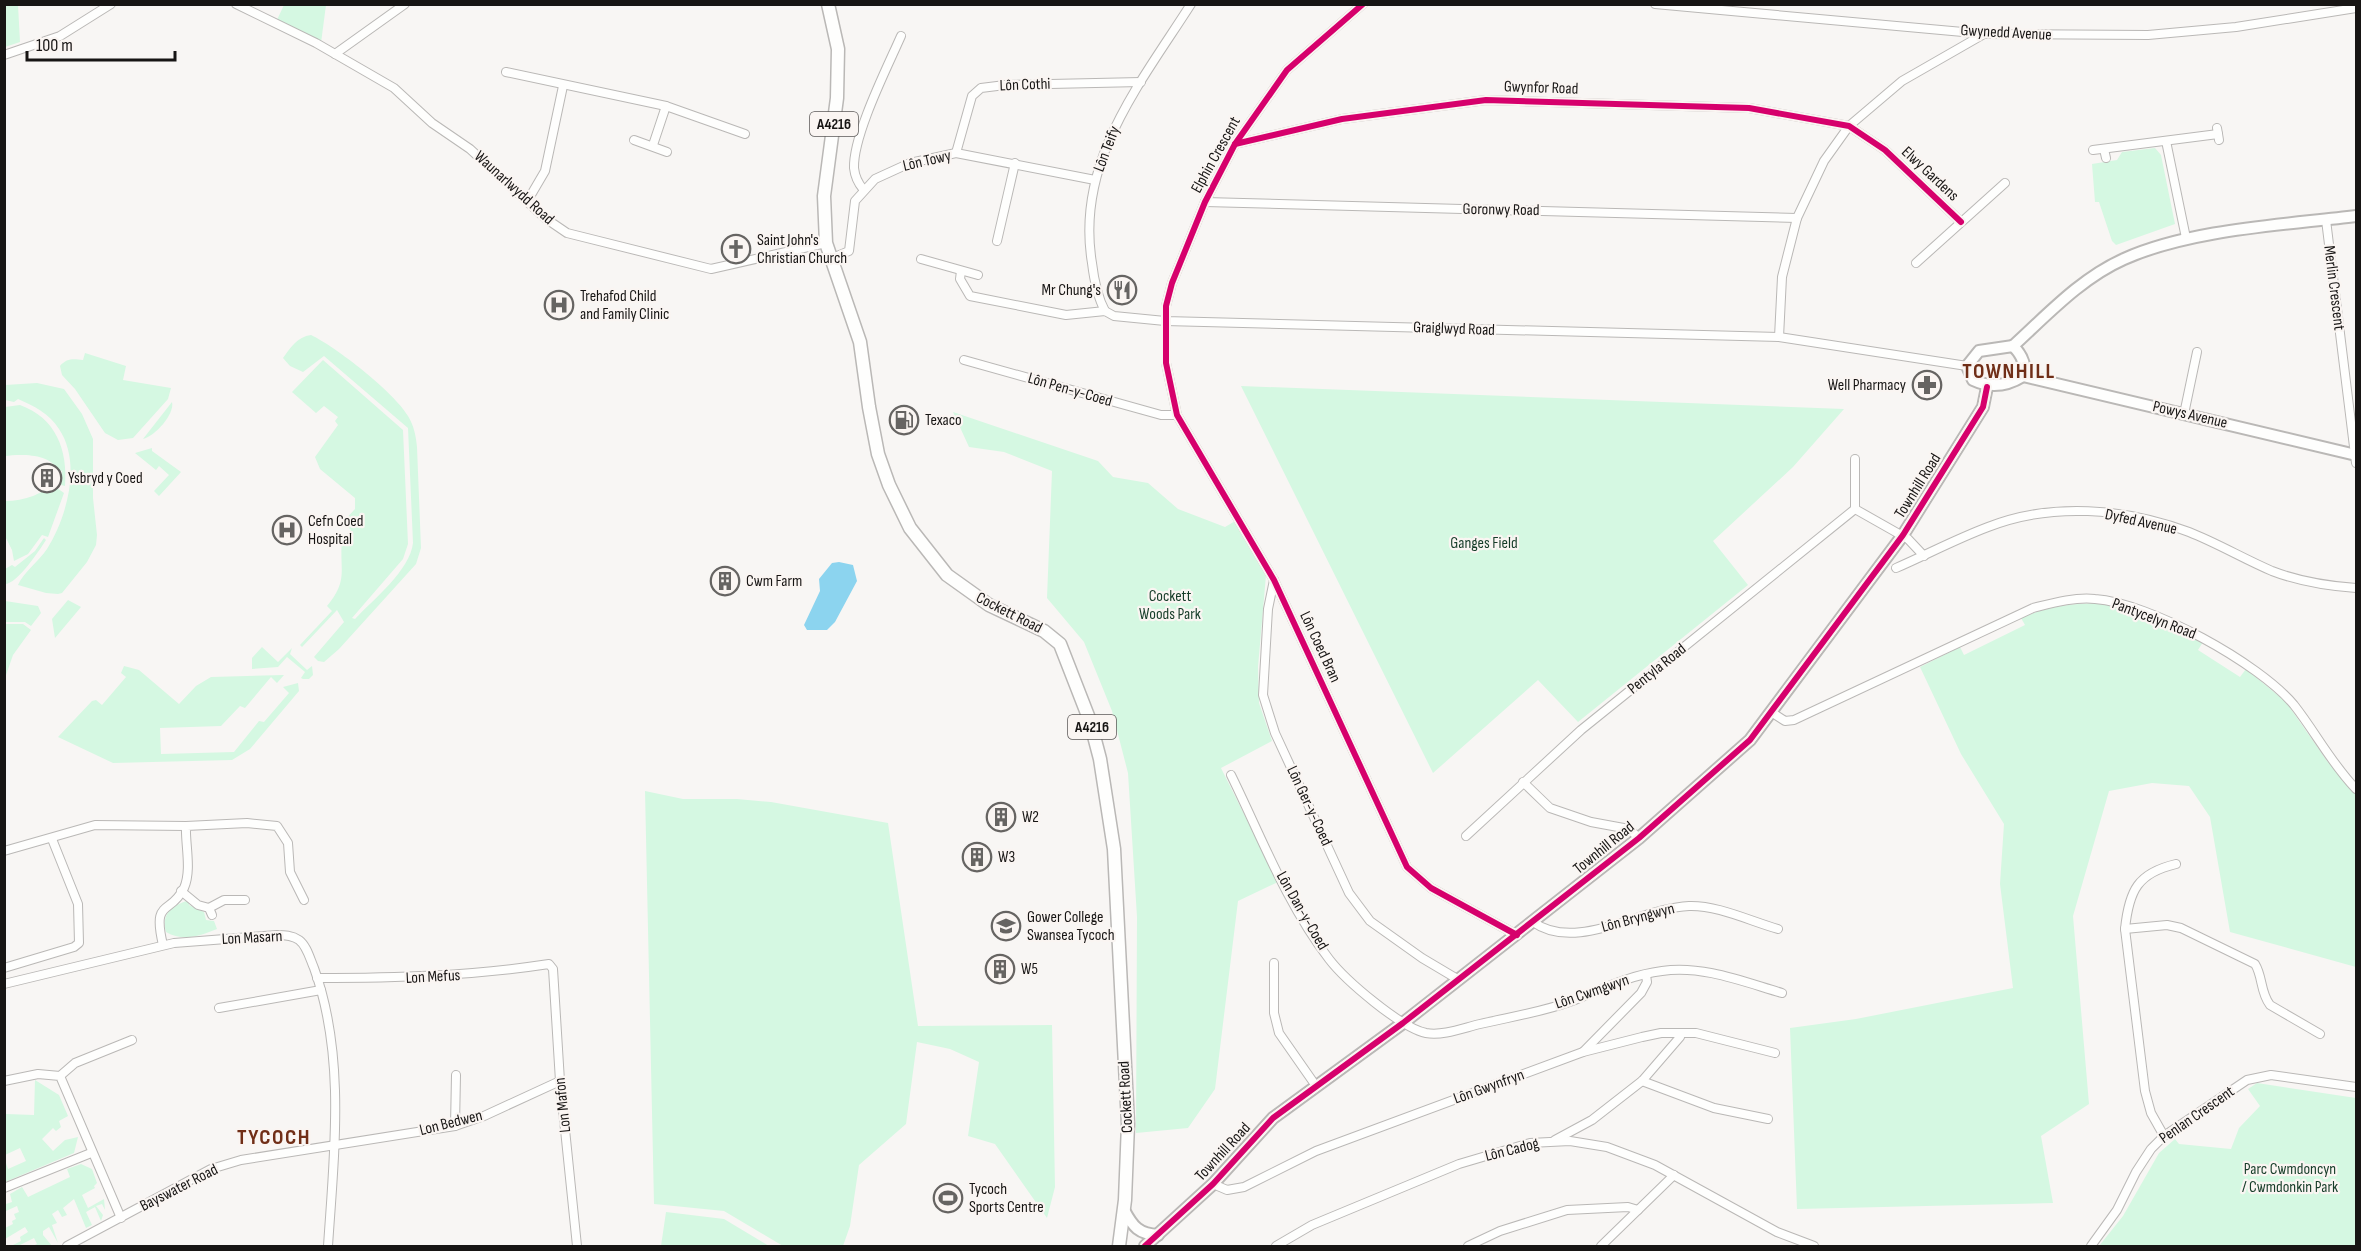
<svg xmlns="http://www.w3.org/2000/svg" width="2361" height="1251" font-family="'Sofia Sans Condensed',sans-serif">
<style>
.green{fill:#d5f8e2}
.water{fill:#8cd4ef}
.lines{fill:none;stroke-linecap:round;stroke-linejoin:round}
.street-casing{stroke:#bab8b6;stroke-width:10}
.secondary-casing{stroke:#bab8b6;stroke-width:14}
.primary-casing{stroke:#bab8b6;stroke-width:15}
.street{stroke:#fefefd;stroke-width:8}
.secondary{stroke:#fefefd;stroke-width:10}
.primary{stroke:#fefefd;stroke-width:12}
.cycleway-casing{stroke:#faf5f2;stroke-width:10}
.cycleway{stroke:#d6006c;stroke-width:6}
.labels{text-anchor:middle;dominant-baseline:central;stroke-width:4.5;stroke-linejoin:round;paint-order:stroke}
.shield{fill:#faf5f2;stroke:#5b5857;stroke-width:1.5}
.shield-label{font-size:15px;font-weight:bold;fill:#171514}
.street-label{font-size:16px;fill:#171514;stroke:#faf5f2}
.poi-label{font-size:16px;fill:#171514;stroke:#faf5f2;text-anchor:start}
.park-label{font-size:16px;fill:#163d29;stroke:#faf5f2}
.district-label{font-size:22px;font-weight:bold;letter-spacing:1.5px;fill:#702e17;stroke:#faf5f2}
</style>
<rect width="100%" height="100%" fill="#f8f6f4"/>
<g class="green">
<polygon points="4,5 18,5 20,42 5,47"/>
<polygon points="284,5 326,5 321,43 276,22"/>
<polygon points="2155,148 2161,155 2175,224 2116,245 2112,241 2099,202 2095,202 2092,164 2117,160 2122,152"/>
<path d="M311 335C336 347 394 392 408 416 414 426 416 436 417 447L421 548 416 564 339 649 324 662 318 661 314 657 344 622 337 610 302 647 300 645 332 611 327 606C349 580 339 570 342 539L351 530 343 522 355 509V498L320 469 315 457 338 425 335 421 338 417 324 406 316 413 292 392 323 360 403 430 408 544 403 559 352 618 355 619C374 599 410 570 413 543L408 428 324 356 303 372 290 366 283 358C291 347 297 337 311 335Z"/>
<path d="M85 353 126 366 123 380 171 388 168 399 133 438 118 440 105 433 75 389 62 375 60 366C67 358 73 359 83 360Z"/>
<path d="M37 383 64 389 82 414 93 439V498L97 535 96 545 87 562 62 593 58 594 46 593 18 585C23 573 39 561 47 549 67 517 82 463 59 429 50 414 34 406 18 399L14 402 5 400V385Z"/>
<polygon points="1241,386 1844,409 1793,467 1713,541 1748,585 1578,722 1538,680 1433,773"/>
<path d="M172 402C175 414 155 436 143 439Z"/>
<path d="M20 405C56 418 68 450 65 486L61 485 62 471 57 470C51 453 19 454 5 456V407Z"/>
<polygon points="953,412 1098,461 1113,477 1148,483 1178,509 1225,527 1237,520 1266,575 1258,667 1259,703 1272,741 1221,768 1278,882 1238,901 1215,1089 1188,1128 1136,1133 1137,917 1128,773 1112,711 1084,642 1047,598 1052,471 1004,452 969,447"/>
<polygon points="152,448 152,451 181,472 159,496 154,491 169,475 159,466 156,470 135,453"/>
<path d="M58 479 57 488 64 493 48 537 42 535 28 554 14 561 12 550 5 536V501C24 501 45 494 58 479Z"/>
<path d="M44 538 46 540C39 551 17 584 5 584V569L12 565 15 567 35 551Z"/>
<polygon points="68,600 81,607 55,638 52,619"/>
<polygon points="5,601 38,606 41,613 31,626 25,622 5,622"/>
<path d="M2095 603 2118 606 2203 642 2198 650 2240 677 2246 669 2286 702 2327 761 2356 795V967L2230 932 2210 817 2189 786 2152 783 2109 791 2073 916 2089 1104 2041 1136 2053 1203 1797 1209 1790 1028 1856 1019 2013 988 2000 884 2004 824 1961 754 1920 667 1960 647 1964 655 2025 625 2021 618C2046 607 2068 604 2095 603Z"/>
<polygon points="5,624 23,624 31,630 13,655 5,678"/>
<polygon points="262,647 278,662 292,648 290,654 307,670 312,666 313,675 309,679 303,679 301,678 305,672 287,657 278,667 252,669 252,658"/>
<polygon points="124,666 139,670 179,704 196,686 211,677 284,675 277,683 271,677 245,708 240,706 221,726 160,728 161,754 234,752 259,721 264,722 289,693 283,687 298,683 299,691 250,749 232,760 113,763 58,737 92,701 96,700 102,705 126,677 121,673"/>
<polygon points="645,791 683,799 737,799 771,802 888,823 918,1026 1052,1025 1055,1187 1047,1218 995,1144 968,1136 979,1062 950,1049 917,1042 906,1124 859,1165 850,1226 843,1246 783,1246 724,1211 654,1204"/>
<path d="M189 900V905L204 912 206 920 214 921 217 929C200 936 183 942 166 932 161 913 172 906 189 900Z"/>
<polygon points="35,1080 59,1095 68,1116 59,1121 61,1127 56,1131 53,1128 42,1139 53,1151 65,1140 78,1137 74,1153 5,1182 5,1160 8,1169 26,1161 20,1148 5,1155 5,1105 6,1114 34,1115"/>
<polygon points="2257,1083 2356,1098 2356,1246 2099,1246 2123,1216 2159,1153 2175,1139 2179,1144 2231,1149 2239,1128 2260,1106 2248,1089"/>
<polygon points="81,1164 92,1169 97,1183 94,1186 95,1188 82,1195 88,1208 104,1199 105,1210 102,1204 96,1206 103,1215 101,1221 95,1207 86,1212 92,1225 86,1228 74,1199 63,1208 67,1215 62,1217 58,1210 52,1214 57,1223 52,1225 58,1243 49,1227 43,1231 43,1235 52,1246 33,1246 37,1244 34,1238 18,1246 11,1246 21,1241 20,1237 28,1232 25,1227 5,1239 5,1228 13,1224 12,1221 16,1219 14,1214 19,1212 17,1206 6,1211 5,1209 5,1202 6,1204 12,1202 10,1194 22,1187 28,1197 70,1177 67,1169"/>
<polygon points="666,1212 724,1219 769,1246 661,1246"/>
</g>
<polygon class="water" points="839,562 853,565 857,581 835,622 827,630 807,630 804,625 820,591 819,579 832,563"/>
<g class="lines">
<g class="street-casing">
<g id="street">
<polyline points="236,4 316,43 394,88 432,123 470,149 545,218 567,233 711,269 826,243"/>
<polyline points="1363,4 1287,70 1235,144 1205,202 1172,283 1166,306 1166,363 1177,415 1274,580 1407,867 1431,888 1517,935"/>
<polyline points="1655,4 1985,34 2148,35 2236,27 2356,8"/>
<polyline points="335,54 405,4"/>
<polyline points="4,55 60,36 111,4"/>
<polyline points="506,72 666,106 745,134"/>
<polyline points="2217,128 2219,140"/>
<polyline points="634,140 667,152"/>
<polyline points="2166,141 2186,238"/>
<polyline points="1235,144 1342,119 1486,100 1749,108 1849,126 1885,150 1961,222"/>
<polyline points="653,145 666,106"/>
<polyline points="2104,149 2106,158"/>
<polyline points="2093,150 2218,134"/>
<polyline points="956,153 972,96 981,88 1005,85 1141,82"/>
<path d="M863 189C858 183 855 177 854 168 853 135 887 68 901 36"/>
<polyline points="528,200 545,171 563,86"/>
<polyline points="1205,202 1797,218"/>
<polyline points="2326,220 2356,463"/>
<polyline points="997,241 1015,163"/>
<polyline points="830,259 849,251 855,201 875,179 910,163 956,153 1095,180"/>
<polyline points="921,259 978,275"/>
<polyline points="1916,263 2005,183"/>
<polyline points="961,271 960,279 970,296 1066,315 1105,311 1114,316 1165,321 1779,337 1967,366"/>
<path d="M1105 311C1097 296 1094 280 1092 263 1075 162 1140 84 1191 4"/>
<polyline points="1779,337 1782,277 1797,218 1824,161 1849,126 1902,81 1984,34"/>
<polyline points="964,360 1161,415 1177,415"/>
<polyline points="2184,414 2197,352"/>
<polyline points="1855,509 1908,539 1924,556"/>
<polyline points="1855,509 1855,459"/>
<path d="M1896 568C1926 555 1956 539 1988 527 2052 502 2124 508 2189 532 2217 543 2244 559 2272 571 2298 581 2328 586 2356 588"/>
<polyline points="1274,580 1268,609 1263,695 1275,733 1349,893 1370,921 1422,958 1459,980"/>
<path d="M1771 712 1785 721 1794 720 2033 608C2053 603 2074 597 2095 599 2150 603 2259 663 2294 705 2316 733 2331 763 2356 789"/>
<path d="M1231 775C1261 836 1287 905 1329 959 1345 980 1401 1028 1426 1033 1443 1036 1463 1028 1480 1024 1510 1017 1543 1012 1572 1001 1602 989 1630 975 1662 971 1703 965 1744 982 1782 993"/>
<polyline points="1523,782 1550,808 1591,822 1629,829 1639,838"/>
<polyline points="1466,836 1581,730 1855,509"/>
<polyline points="4,851 95,825 186,826"/>
<polyline points="181,891 198,905 209,908 212,915"/>
<polyline points="209,908 224,900 245,900"/>
<path d="M1533 922C1576 953 1641 908 1689 906 1717 905 1750 921 1778 929"/>
<path d="M2125 929 2167 925 2181 928 2255 964C2263 977 2260 992 2270 1005L2320 1034"/>
<path d="M163 945C152 898 170 916 184 888 192 870 185 844 186 826L247 823 277 826 288 843 290 872 304 900"/>
<polyline points="1274,963 1274,1013 1279,1033 1316,1086"/>
<polyline points="4,968 74,947 79,943 78,904 52,839"/>
<path d="M317 978C397 978 470 976 549 964L553 969 560 1081 577 1246"/>
<path d="M4 984 174 943 277 935C284 935 292 935 299 940 307 946 310 959 314 968 346 1056 334 1155 328 1246"/>
<polyline points="219,1008 321,990"/>
<polyline points="1583,1052 1641,993 1647,982 1646,975"/>
<polyline points="60,1076 75,1063 132,1040"/>
<polyline points="4,1081 38,1074 60,1076 121,1218"/>
<polyline points="1642,1081 1714,1108 1768,1119"/>
<polyline points="455,1126 456,1075"/>
<path d="M2164 1136 2151 1113 2145 1091 2125 929C2129 890 2138 873 2176 864"/>
<polyline points="1555,1140 1592,1120 1642,1081 1680,1037 1681,1033"/>
<polyline points="1213,1184 1227,1190 1244,1187 1316,1151 1583,1052 1642,1037 1661,1033 1696,1033 1775,1053"/>
<polyline points="4,1188 91,1153"/>
<polyline points="67,1246 211,1169 241,1160 455,1126 484,1116 560,1081"/>
<polyline points="1276,1246 1312,1225 1459,1164 1530,1143 1570,1141 1607,1147 1655,1165 1777,1232 1814,1246"/>
<polyline points="1468,1246 1500,1231 1567,1210 1628,1207 1638,1210"/>
<polyline points="1601,1246 1674,1175"/>
<polyline points="2091,1246 2117,1210 2136,1172 2151,1149 2164,1136 2247,1080 2271,1075 2356,1087"/>
</g>
</g>
<g class="secondary-casing">
<g id="secondary">
<path d="M2013 346C2047 315 2081 278 2124 259 2191 229 2284 225 2356 216"/>
<path d="M2013 346 1979 351 1967 366 1973 380C1990 388 2007 386 2023 376"/>
<path d="M2013 346C2021 354 2027 364 2023 376"/>
<polyline points="2023,376 2356,455"/>
<path d="M1124 1210C1133 1227 1139 1234 1158 1235"/>
<polyline points="1145,1246 1213,1184 1273,1118 1403,1023 1639,838 1750,740 1903,535 1983,407 1987,387"/>
</g>
</g>
<g class="primary-casing">
<polyline id="primary" points="828,4 838,49 837,98 824,196 826,243 860,342 869,407 878,454 889,485 910,528 947,575 989,605 1044,631 1060,644 1090,721 1100,759 1114,849 1128,1124 1125,1200 1119,1246"/>
</g>
<use href="#street" class="street"/>
<use href="#secondary" class="secondary"/>
<use href="#primary" class="primary"/>
<g class="cycleway-casing">
<g id="cycleway">
<polyline points="1363,4 1287,70 1235,144 1205,202 1172,283 1166,306 1166,363 1177,415 1274,580 1407,867 1431,888 1517,935"/>
<polyline points="1235,144 1342,119 1486,100 1749,108 1849,126 1885,150 1961,222"/>
<polyline points="1145,1246 1213,1184 1273,1118 1403,1023 1639,838 1750,740 1903,535 1983,407 1987,387"/>
</g>
</g>
<use href="#cycleway" class="cycleway"/>
</g>
<defs>
<g id="church-ring" transform="scale(1.5)"><circle r="9.5" fill="#faf5f2" stroke="#666462" stroke-width="1.5"/><path d="M-1.2-6h2.4v3.5h3.3v2.4h-3.3V6h-2.4V-.1h-3.3v-2.4h3.3Z" fill="#666462"/></g>
<g id="restaurant-ring" transform="scale(1.5)"><circle r="9.5" fill="#faf5f2" stroke="#666462" stroke-width="1.5"/><path d="M-5-6h1v4h1v-4h1v4h1v-4h1v5L-1.5 .5V6h-2V.5L-5-1ZM5-6V6H3V1.5H1.5Q1.5-4 5-6Z" fill="#666462"/></g>
<g id="hospital-ring" transform="scale(1.5)"><circle r="9.5" fill="#faf5f2" stroke="#666462" stroke-width="1.5"/><path d="M-5-5h3v3.5h4V-5h3V5h-3V1.5h-4V5h-3Z" fill="#666462"/></g>
<g id="pharmacy-ring" transform="scale(1.5)"><circle r="9.5" fill="#faf5f2" stroke="#666462" stroke-width="1.5"/><path d="M-2-6h4v4h4v4h-4v4h-4v-4h-4v-4h4Z" fill="#666462"/></g>
<g id="fuel-ring" transform="scale(1.5)"><circle r="9.5" fill="#faf5f2" stroke="#666462" stroke-width="1.5"/><path d="M-5.5-6h7V0h2V4h1.3V-2.5L3-4.5l.8-.8L6-3V5H2.5V1h-1V6h-7ZM-4.2-4.7v3.2H.2V-4.7Z" fill="#666462"/></g>
<g id="building-ring" transform="scale(1.5)"><circle r="9.5" fill="#faf5f2" stroke="#666462" stroke-width="1.5"/><path d="M-4-6H4V6H1V3H-1V6H-4ZM-2.5-4.3h1.7v1.8h-1.7ZM.8-4.3h1.7v1.8H.8ZM-2.5-1h1.7V.8h-1.7ZM.8-1h1.7V.8H.8Z" fill="#666462"/></g>
<g id="university-ring" transform="scale(1.5)"><circle r="9.5" fill="#faf5f2" stroke="#666462" stroke-width="1.5"/><path d="M0-5L7-2L0 1L-7-2ZM-4 1L0 2.5L4 1V4Q0 6-4 4Z" fill="#666462"/></g>
<g id="stadium-ring" transform="scale(1.5)"><circle r="9.5" fill="#faf5f2" stroke="#666462" stroke-width="1.5"/><path d="M0-5a6.5 5 0 1 0 0 10a6.5 5 0 1 0 0-10ZM-3.5-1.8h7v3.6h-7Z" fill="#666462"/></g>
</defs>
<g fill-rule="evenodd">
<use href="#church-ring" x="736" y="249"/>
<use href="#restaurant-ring" x="1122" y="290"/>
<use href="#hospital-ring" x="559" y="305"/>
<use href="#pharmacy-ring" x="1927" y="385"/>
<use href="#fuel-ring" x="904" y="420"/>
<use href="#building-ring" x="47" y="478"/>
<use href="#hospital-ring" x="287" y="530"/>
<use href="#building-ring" x="725" y="581"/>
<use href="#building-ring" x="1001" y="817"/>
<use href="#building-ring" x="977" y="857"/>
<use href="#university-ring" x="1006" y="926"/>
<use href="#building-ring" x="1000" y="969"/>
<use href="#stadium-ring" x="948" y="1198"/>
</g>
<g class="labels">
<g class="shield">
<rect x="810" y="112" width="48" height="24" rx="4.5"/>
<rect x="1068" y="715" width="48" height="24" rx="4.5"/>
</g>
<g class="shield-label">
<text x="834" y="124">A4216</text>
<text x="1092" y="727">A4216</text>
</g>
<g class="street-label">
<text transform="translate(2006 33) rotate(3)">Gwynedd Avenue</text>
<text transform="translate(1025 85) rotate(-2)">Lôn Cothi</text>
<text transform="translate(1541 88) rotate(2)">Gwynfor Road</text>
<text transform="translate(1107 149) rotate(-69)">Lôn Teify</text>
<text transform="translate(1216 155) rotate(-61)">Elphin Crescent</text>
<text transform="translate(927 161) rotate(-13)">Lôn Towy</text>
<text transform="translate(1930 174) rotate(43)">Elwy Gardens</text>
<text transform="translate(514 188) rotate(42)">Waunarlwydd Road</text>
<text transform="translate(1501 210) rotate(1)">Goronwy Road</text>
<text transform="translate(2334 288) rotate(83)">Merlin Crescent</text>
<text transform="translate(1454 329) rotate(2)">Graiglwyd Road</text>
<text transform="translate(1070 390) rotate(16)">Lôn Pen-y-Coed</text>
<text transform="translate(2190 415) rotate(13)">Powys Avenue</text>
<text transform="translate(1918 486) rotate(-58)">Townhill Road</text>
<text transform="translate(2141 522) rotate(12)">Dyfed Avenue</text>
<text transform="translate(1009 613) rotate(27)">Cockett Road</text>
<text transform="translate(2154 619) rotate(21)">Pantycelyn Road</text>
<text transform="translate(1320 647) rotate(65)">Lôn Coed Bran</text>
<text transform="translate(1657 669) rotate(-39)">Pentyla Road</text>
<text transform="translate(1309 806) rotate(65)">Lôn Ger-y-Coed</text>
<text transform="translate(1604 848) rotate(-39)">Townhill Road</text>
<text transform="translate(1302 911) rotate(60)">Lôn Dan-y-Coed</text>
<text transform="translate(1638 918) rotate(-15)">Lôn Bryngwyn</text>
<text transform="translate(252 938) rotate(-3)">Lon Masarn</text>
<text transform="translate(433 977) rotate(-3)">Lon Mefus</text>
<text transform="translate(1592 992) rotate(-19)">Lôn Cwmgwyn</text>
<text transform="translate(1489 1087) rotate(-20)">Lôn Gwynfryn</text>
<text transform="translate(1126 1097) rotate(-93)">Cockett Road</text>
<text transform="translate(563 1105) rotate(-96)">Lon Mafon</text>
<text transform="translate(2197 1115) rotate(-35)">Penlan Crescent</text>
<text transform="translate(451 1123) rotate(-14)">Lon Bedwen</text>
<text transform="translate(1512 1150) rotate(-14)">Lôn Cadog</text>
<text transform="translate(1223 1152) rotate(-47)">Townhill Road</text>
<text transform="translate(179 1188) rotate(-27)">Bayswater Road</text>
</g>
<g class="poi-label">
<text x="757" y="240">Saint John's<tspan x="757" dy="18">Christian Church</tspan></text>
<text x="1101" y="290" text-anchor="end">Mr Chung's</text>
<text x="580" y="296">Trehafod Child<tspan x="580" dy="18">and Family Clinic</tspan></text>
<text x="1906" y="385" text-anchor="end">Well Pharmacy</text>
<text x="925" y="420">Texaco</text>
<text x="68" y="478">Ysbryd y Coed</text>
<text x="308" y="521">Cefn Coed<tspan x="308" dy="18">Hospital</tspan></text>
<text x="746" y="581">Cwm Farm</text>
<text x="1022" y="817">W2</text>
<text x="998" y="857">W3</text>
<text x="1027" y="917">Gower College<tspan x="1027" dy="18">Swansea Tycoch</tspan></text>
<text x="1021" y="969">W5</text>
<text x="969" y="1189">Tycoch<tspan x="969" dy="18">Sports Centre</tspan></text>
</g>
<g class="park-label">
<text x="1484" y="543">Ganges Field</text>
<text x="1170" y="596">Cockett<tspan x="1170" dy="18">Woods Park</tspan></text>
<text x="2290" y="1169">Parc Cwmdoncyn<tspan x="2290" dy="18">/ Cwmdonkin Park</tspan></text>
</g>
<g class="district-label">
<text x="2009" y="371">TOWNHILL</text>
<text x="274" y="1137">TYCOCH</text>
</g>
</g>
<rect width="2361" height="1251" fill="none" stroke="#171514" stroke-width="12"/>
<path d="M27 51v9h148v-9" fill="none" stroke="#171514" stroke-width="3"/>
<text x="36" y="51" font-size="18" fill="#171514" stroke="#faf5f2" stroke-width="4.5" paint-order="stroke">100 m</text>
</svg>
